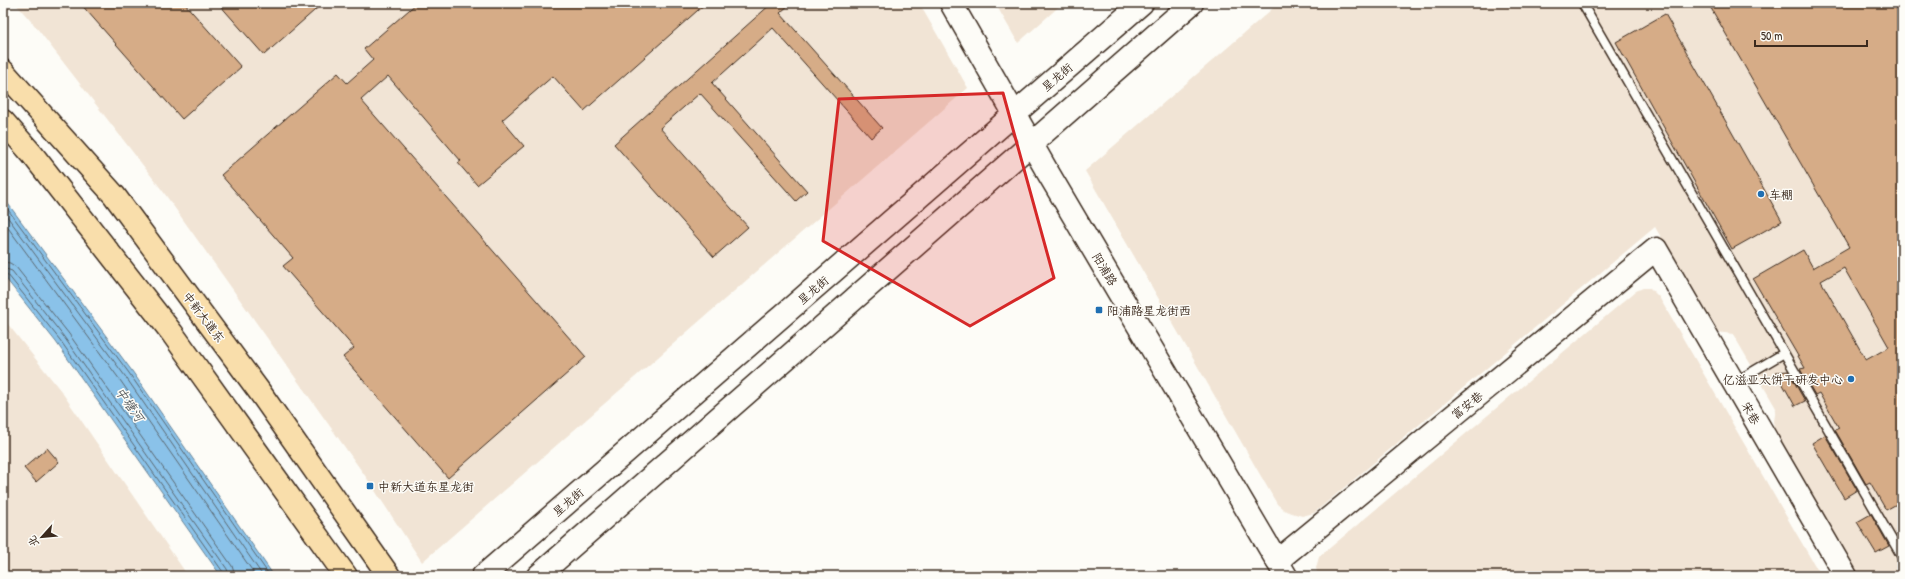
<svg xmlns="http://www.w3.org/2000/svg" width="1905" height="579" font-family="'Patrick Hand','LXGW WenKai TC',sans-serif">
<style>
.built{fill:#f1e4d5}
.water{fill:#8ac2e9;stroke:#6a8598}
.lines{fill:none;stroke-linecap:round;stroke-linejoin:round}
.shore{stroke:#5b676f;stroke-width:1}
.building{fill:#d6ac87;stroke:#3b2a1e;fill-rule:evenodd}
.lane-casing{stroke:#3b2a1e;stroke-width:11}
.secondary-casing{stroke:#3b2a1e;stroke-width:25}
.primary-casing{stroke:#3b2a1e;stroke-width:25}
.lane{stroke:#fdfcf7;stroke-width:8}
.secondary{stroke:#fdfcf7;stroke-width:22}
.primary{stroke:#f9deab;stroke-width:22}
.marked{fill:#d62828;fill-opacity:0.2;stroke:#d62828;stroke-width:3;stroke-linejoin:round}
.poi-dot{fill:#1f6fb2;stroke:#fdfcf7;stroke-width:1.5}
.labels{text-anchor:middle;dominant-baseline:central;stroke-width:3;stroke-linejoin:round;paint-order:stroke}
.street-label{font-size:12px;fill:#3b2a1e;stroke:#fdfcf7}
.poi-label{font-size:12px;fill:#3b2a1e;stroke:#fdfcf7;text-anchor:start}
.water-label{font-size:13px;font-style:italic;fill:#53585b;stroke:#fdfcf7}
</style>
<rect width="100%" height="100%" fill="#fdfcf7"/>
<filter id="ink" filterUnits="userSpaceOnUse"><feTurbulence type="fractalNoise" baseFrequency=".025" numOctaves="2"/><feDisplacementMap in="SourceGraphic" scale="8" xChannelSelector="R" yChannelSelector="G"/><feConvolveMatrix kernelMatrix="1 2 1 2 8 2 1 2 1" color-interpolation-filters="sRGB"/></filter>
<g filter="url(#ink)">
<g class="built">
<polygon points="15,3 919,3 968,88 422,562 366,477 162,190 36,27"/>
<polygon points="995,3 1063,3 1018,43"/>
<polygon points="1279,3 1902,3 1902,576 1859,576 1773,428 1776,408 1733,334 1716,332 1655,227 1314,513 1302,516 1292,513 1284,510 1277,504 1085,171"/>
<polygon points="1643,288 1650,288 1659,297 1821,576 1318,576 1316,568 1319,557 1636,291"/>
<polygon points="3,318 61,391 188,576 3,576"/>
</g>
<polygon class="water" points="3,197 132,371 274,576 221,576 56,342 3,275"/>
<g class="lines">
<g class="shore">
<polyline points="3,203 129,373 270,576"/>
<polyline points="3,211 125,376 263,576"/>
<polyline points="3,221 120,380 256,576"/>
<polyline points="3,262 10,263 16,267 69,334 232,566 235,576"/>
<polyline points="3,268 12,271 64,337 227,569 229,576"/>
<polyline points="3,273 8,275 60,340 223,572 224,576"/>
</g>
</g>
<g class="building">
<polygon points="80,3 184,3 241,67 182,119"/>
<polygon points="218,3 323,3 264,55"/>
<polygon points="417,3 706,3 584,111 553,76 502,120 524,146 477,185 458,163 461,161 388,76 361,100 586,357 448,478 343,357 354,348 283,266 293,258 221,175 338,73 347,83 373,60 364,49"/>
<polygon points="772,3 791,3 780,13 882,128 871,138 773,28 712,83 807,191 796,201 700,93 660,128 748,227 714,257 614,144"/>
<path d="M1708 3H1894L1902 18V501L1886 510 1870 482 1866 484 1835 430 1839 428 1819 393 1815 395 1800 369 1805 368 1753 279 1803 250 1813 268 1849 247ZM1844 268 1889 347 1866 360 1821 281Z"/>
<polygon points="1665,14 1782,221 1732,249 1616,42"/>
<polygon points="1788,371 1805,401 1795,406 1776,372"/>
<polygon points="1825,435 1857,490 1844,498 1812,443"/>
<polygon points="47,448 59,462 36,482 24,468"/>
<polygon points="1871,514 1889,546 1876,553 1857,522"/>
</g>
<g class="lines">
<g class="lane-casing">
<g id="lane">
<polyline points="1582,3 1902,557"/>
<polyline points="1735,382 1784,353"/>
</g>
</g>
<g class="secondary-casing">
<g id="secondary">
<polyline points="951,3 1047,171 1286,576"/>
<polyline points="1277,561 1656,249 1846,576"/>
<polyline points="483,576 1142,3"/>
<polyline points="538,576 1192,3"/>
</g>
</g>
<g class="primary-casing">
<g id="primary">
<polyline points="3,71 114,195 259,391 389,576"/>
<polyline points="3,121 32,154 172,333 346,576"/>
</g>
</g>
<use href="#lane" class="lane"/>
<use href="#secondary" class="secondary"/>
<use href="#primary" class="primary"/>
</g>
</g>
<path class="marked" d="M1003 93 1054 278 970 326 823 241 839 99Z"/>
<g class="poi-dot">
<circle cx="1761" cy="194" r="4"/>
<rect x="1095" y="306" width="8" height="8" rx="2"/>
<circle cx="1851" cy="379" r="4"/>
<rect x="366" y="482" width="8" height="8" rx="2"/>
</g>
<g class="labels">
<g class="street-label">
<text transform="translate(1057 77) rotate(-41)">星龙街</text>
<text transform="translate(1105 269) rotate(59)">阳浦路</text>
<text transform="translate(813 290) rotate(-41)">星龙街</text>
<text transform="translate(204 317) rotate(53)">中新大道东</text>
<text transform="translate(1467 405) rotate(-39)">富安巷</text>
<text transform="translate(1751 413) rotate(60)">宋巷</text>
<text transform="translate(568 502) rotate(-41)">星龙街</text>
</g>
<g class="poi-label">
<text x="1769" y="194">车棚</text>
<text x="1107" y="310">阳浦路星龙街西</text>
<text x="1843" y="379" text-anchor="end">亿滋亚太饼干研发中心</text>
<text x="378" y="486">中新大道东星龙街</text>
</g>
<g class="water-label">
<text transform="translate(130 404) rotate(55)">中塘河</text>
</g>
</g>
<rect width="1905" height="579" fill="none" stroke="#fdfcf7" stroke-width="16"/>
<rect x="8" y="8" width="1889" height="563" fill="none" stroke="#3b2a1e" stroke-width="1.5" filter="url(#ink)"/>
<g transform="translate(42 537) rotate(243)" stroke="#fdfcf7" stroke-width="3" paint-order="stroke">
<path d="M0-3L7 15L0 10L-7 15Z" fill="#3b2a1e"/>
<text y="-6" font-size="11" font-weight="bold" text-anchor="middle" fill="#3b2a1e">北</text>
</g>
<path d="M1755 40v6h112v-6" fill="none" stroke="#3b2a1e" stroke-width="2"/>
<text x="1761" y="40" font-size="12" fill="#3b2a1e" stroke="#fdfcf7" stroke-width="3" paint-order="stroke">50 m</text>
</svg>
